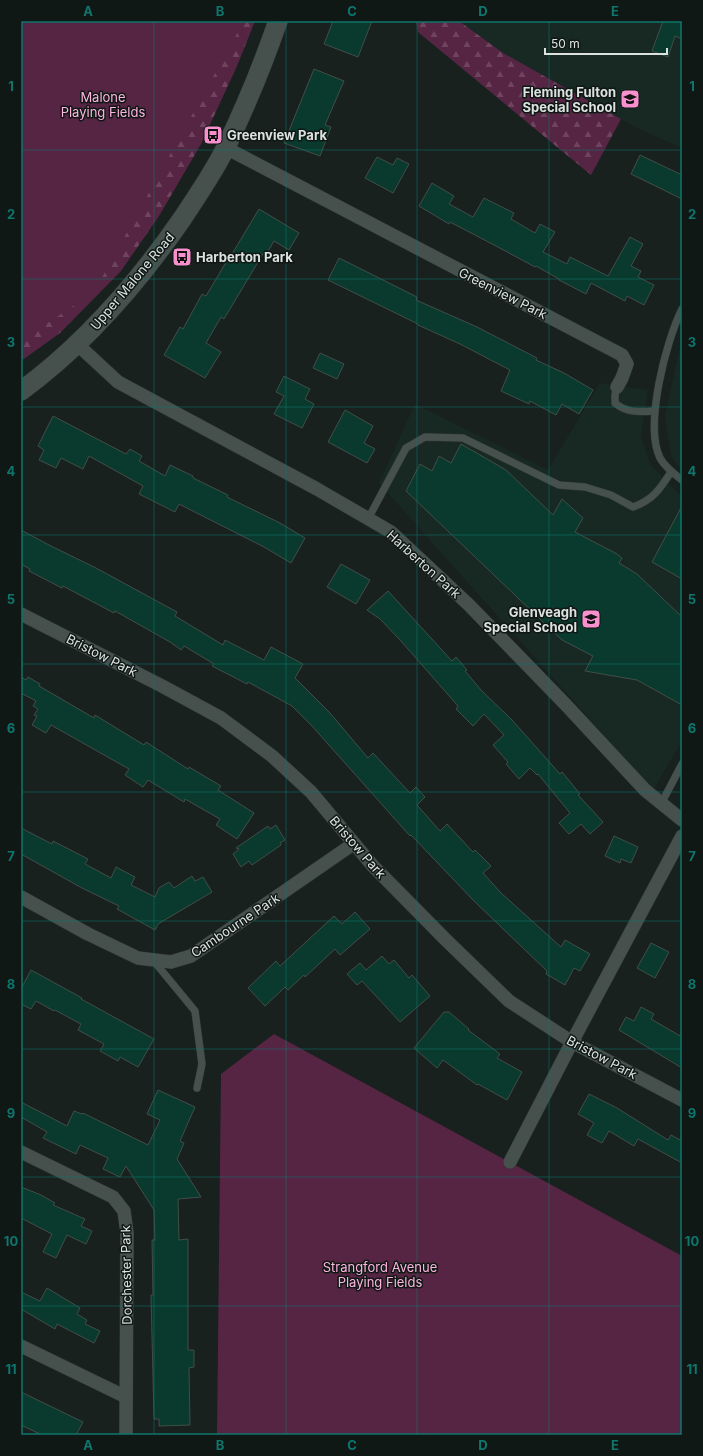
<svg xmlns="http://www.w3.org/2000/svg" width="703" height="1456" font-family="Inter,sans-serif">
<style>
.built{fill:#182923}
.forest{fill:url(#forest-firs)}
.park{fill:#572544}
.building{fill:#0a3a2d;stroke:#424d48}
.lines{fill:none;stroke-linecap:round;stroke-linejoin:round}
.lane-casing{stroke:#343a38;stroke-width:8}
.street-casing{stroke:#343a38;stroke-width:14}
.secondary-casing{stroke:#343a38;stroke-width:20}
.lane{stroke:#46514d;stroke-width:7}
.street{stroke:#46514d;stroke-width:13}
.secondary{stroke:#46514d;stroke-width:19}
.grid{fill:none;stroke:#0f766e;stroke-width:1;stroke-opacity:0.55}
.labels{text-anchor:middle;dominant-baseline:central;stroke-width:3;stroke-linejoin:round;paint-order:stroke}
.poi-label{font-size:13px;font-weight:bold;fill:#dce2e0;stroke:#0f1815;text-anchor:end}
.park-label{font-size:13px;fill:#fdb4de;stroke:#0f1815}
.street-label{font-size:13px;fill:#dce2e0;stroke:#0f1815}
.neatline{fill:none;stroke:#0f766e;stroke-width:1.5}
.grid-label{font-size:13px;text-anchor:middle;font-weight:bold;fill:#0f766e}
</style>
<defs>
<pattern id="forest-firs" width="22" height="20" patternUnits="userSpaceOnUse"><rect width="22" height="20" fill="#572544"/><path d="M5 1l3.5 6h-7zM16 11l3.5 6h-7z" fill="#6f445f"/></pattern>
</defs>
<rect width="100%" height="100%" fill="#18211e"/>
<g class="built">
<polygon points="459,21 682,21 682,148 639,129 503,53"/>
<polygon points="682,338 682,470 671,456 665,416"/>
<polygon points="600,383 648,390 641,436 650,464 682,497 682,741 653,790 379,483 415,404 548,470"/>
</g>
<g class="forest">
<polygon points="217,21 255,21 237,66 201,144 159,216 121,271 60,333 21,361 21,328"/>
<polygon points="416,21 459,21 503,53 621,119 591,175 418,32"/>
</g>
<g class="park">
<polygon points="21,21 244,21 94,292 21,341"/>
<polygon points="274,1034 682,1256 682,1435 217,1435 221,1074"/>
</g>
<g class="building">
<polygon points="333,21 372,21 358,57 324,44"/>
<polygon points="663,21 682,21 682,39 675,36 668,57 652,51"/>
<polygon points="314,69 344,81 325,125 331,127 320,156 284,143"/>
<polygon points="640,155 682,175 682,199 631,174"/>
<polygon points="377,157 393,165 397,158 409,164 393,193 365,178"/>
<polygon points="432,183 454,196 449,204 473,217 484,198 514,213 511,219 535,233 540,224 555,232 543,252 567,264 570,257 608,276 630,237 643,244 631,266 641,271 638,277 654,285 644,305 627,296 625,301 591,283 586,294 559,280 559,279 536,266 535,267 496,246 450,222 449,224 419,206"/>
<polygon points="259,209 299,233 289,250 274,241 267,253 264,252 224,319 221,317 206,343 221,352 205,378 164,355 180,327 183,329 202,294 206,296 231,254 232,254"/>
<polygon points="339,258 417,297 416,300 477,327 537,358 536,360 564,373 593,390 579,414 562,404 556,415 530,401 529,404 501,391 510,370 460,344 418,325 418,324 328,280"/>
<polygon points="320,353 344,364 337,379 313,368"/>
<polygon points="284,376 310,389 305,399 314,404 302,428 274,414 284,396 276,392"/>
<polygon points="345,410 373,426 364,443 375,449 367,463 328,442"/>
<polygon points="53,416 126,454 130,449 142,456 139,461 165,476 170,465 193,476 193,478 228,495 227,497 280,523 305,538 291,563 264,547 179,504 175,512 139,494 143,486 89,456 83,469 61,458 56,468 39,460 44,450 38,446"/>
<polygon points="461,444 506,470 553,515 562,499 583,518 575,532 617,554 622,558 619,563 637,574 682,617 682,705 637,680 585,671 593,656 562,640 406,491 420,464 432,471 439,456 451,463"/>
<polygon points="682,506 682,579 652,562"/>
<polygon points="21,530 49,545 96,568 177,612 175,616 223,645 225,640 264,660 271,647 303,664 295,678 330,713 368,758 373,753 410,793 416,787 425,797 417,805 440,831 447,824 473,852 475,850 491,866 483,873 501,893 561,947 565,940 590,954 580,971 574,968 565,985 546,974 547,971 474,901 411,835 410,836 312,726 292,706 248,682 247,684 212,666 214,664 184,646 181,650 170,642 115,611 114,613 63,586 62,588 29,571 30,569 21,564"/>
<polygon points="341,564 370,580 356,604 327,587"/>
<polygon points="388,591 452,661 456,657 467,670 465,671 481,690 512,720 560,774 562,772 580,794 578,795 603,822 590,834 581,824 569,834 559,823 570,813 538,774 537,775 530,768 519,779 506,764 508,762 493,745 504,735 484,714 473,726 456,709 458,706 401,641 380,619 367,610"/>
<polygon points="21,677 26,680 28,677 40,684 39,686 94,718 95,715 144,745 146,742 188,769 189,767 221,786 218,790 254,813 237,839 216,825 220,819 185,799 184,802 148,780 143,787 125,775 129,769 51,725 46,733 32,725 37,716 34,715 38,709 33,706 36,701 21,693"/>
<polygon points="276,825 285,840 280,843 281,845 252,865 249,861 241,867 233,854 239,849 236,848 268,826 270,829"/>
<polygon points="21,828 52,844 53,841 88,859 85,864 111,878 116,867 135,877 131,885 155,897 159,888 169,882 174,888 192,876 195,881 203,877 212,892 158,924 155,930 117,909 119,906 82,888 21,854"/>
<polygon points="614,836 638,847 631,863 621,859 620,863 605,856"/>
<polygon points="355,912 370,929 340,955 335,949 305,977 304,975 288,990 285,987 265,1006 248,988 276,961 280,966 334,916 342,924"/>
<polygon points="651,943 669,952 655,978 637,968"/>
<polygon points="382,956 389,964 394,960 409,978 412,975 430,996 400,1022 362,981 357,985 347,974 360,963 366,970"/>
<polygon points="31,970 82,998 81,999 154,1039 138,1067 120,1057 118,1061 100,1051 104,1044 78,1030 81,1024 55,1010 54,1011 36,1001 31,1009 21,1004 21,989"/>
<polygon points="641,1007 654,1014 651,1019 682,1037 682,1068 619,1030 626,1017 634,1021"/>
<polygon points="444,1012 449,1012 469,1029 468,1030 500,1054 497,1058 522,1072 507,1100 478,1084 477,1085 443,1060 437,1068 414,1048"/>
<polygon points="158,1090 195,1107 180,1141 184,1143 177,1159 201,1197 178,1199 179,1240 188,1239 188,1350 194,1350 194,1367 189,1368 190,1425 159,1426 159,1419 154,1419 151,1295 153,1295 152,1240 155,1240 154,1210 126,1166 120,1177 103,1169 108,1158 80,1145 76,1154 43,1138 47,1132 21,1117 21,1102 67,1126 74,1111 82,1114 83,1113 148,1145 160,1120 147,1114"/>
<polygon points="589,1094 617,1108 668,1140 671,1135 682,1141 682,1163 638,1139 634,1146 609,1131 602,1143 587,1135 594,1123 578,1114"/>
<polygon points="21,1187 41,1195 55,1203 53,1205 85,1219 81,1226 92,1231 86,1244 67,1235 56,1258 43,1252 52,1234 21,1218"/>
<polygon points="47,1288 80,1308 77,1314 87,1320 85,1324 100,1331 94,1343 57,1324 55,1329 21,1309 21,1292 40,1301"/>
<polygon points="21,1392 83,1422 76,1435 42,1435 21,1425"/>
</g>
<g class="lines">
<g class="lane-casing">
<g id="lane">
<path d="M682 309C666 341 644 425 660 458 665 467 674 474 682 480"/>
<path d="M617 387 615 395V403C626 413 640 412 654 411"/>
<path d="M368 519 406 448 425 437 463 438 559 485 585 487 611 495 633 507C653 500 660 489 671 472"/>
<polyline points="661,804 682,764"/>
<polyline points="153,960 195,1011 202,1064 197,1088"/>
</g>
</g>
<g class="street-casing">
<g id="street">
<polyline points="226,148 622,355 627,364 622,378 617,387"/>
<polyline points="78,345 118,382 317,489 391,532 469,605 567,706 645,790 682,820"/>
<polyline points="21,614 162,686 221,718 272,756 311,792 373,866 445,939 509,1001 572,1042 682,1100"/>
<polyline points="21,897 88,934 138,958 171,962 191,956 353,844"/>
<polyline points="21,1152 113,1197 124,1211 127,1233 126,1435"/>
<polyline points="510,1162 572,1042 682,836"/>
<polyline points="21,1346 126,1397"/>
</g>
</g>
<g class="secondary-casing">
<path id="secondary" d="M21 391C85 344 137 284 182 219 197 196 214 172 226 147 246 106 263 64 278 21"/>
</g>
<use href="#lane" class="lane"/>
<use href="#street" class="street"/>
<use href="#secondary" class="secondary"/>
</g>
<path class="grid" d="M154 21V1435M286 21V1435M417 21V1435M549 21V1435M21 150H682M21 279H682M21 407H682M21 535H682M21 664H682M21 792H682M21 921H682M21 1049H682M21 1177H682M21 1306H682"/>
<defs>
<g id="school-square" transform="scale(1)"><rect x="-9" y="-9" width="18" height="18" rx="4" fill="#f790cd" stroke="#0f1815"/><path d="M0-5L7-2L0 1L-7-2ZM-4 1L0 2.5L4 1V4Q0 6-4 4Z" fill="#111"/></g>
<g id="bus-square" transform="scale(1)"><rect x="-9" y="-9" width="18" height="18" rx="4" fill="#f790cd" stroke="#0f1815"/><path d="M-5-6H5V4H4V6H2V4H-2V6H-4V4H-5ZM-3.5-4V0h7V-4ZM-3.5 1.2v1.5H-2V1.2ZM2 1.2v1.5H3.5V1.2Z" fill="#111"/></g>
</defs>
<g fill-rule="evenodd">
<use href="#school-square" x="630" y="99"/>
<use href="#bus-square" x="213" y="135"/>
<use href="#bus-square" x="182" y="257"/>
<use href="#school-square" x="591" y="619"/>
</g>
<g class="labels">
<g class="poi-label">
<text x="616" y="92">Fleming Fulton<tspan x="616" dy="15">Special School</tspan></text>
<text x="227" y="135" text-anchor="start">Greenview Park</text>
<text x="196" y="257" text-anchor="start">Harberton Park</text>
<text x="577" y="612">Glenveagh<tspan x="577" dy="15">Special School</tspan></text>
</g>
<g class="park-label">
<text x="103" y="97">Malone<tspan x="103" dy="15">Playing Fields</tspan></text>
<text x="380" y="1267">Strangford Avenue<tspan x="380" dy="15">Playing Fields</tspan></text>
</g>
<g class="street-label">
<text transform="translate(132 281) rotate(-50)">Upper Malone Road</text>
<text transform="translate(503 293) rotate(27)">Greenview Park</text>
<text transform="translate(424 564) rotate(42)">Harberton Park</text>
<text transform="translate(102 655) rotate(27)">Bristow Park</text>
<text transform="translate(358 847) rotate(49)">Bristow Park</text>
<text transform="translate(235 925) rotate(-34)">Cambourne Park</text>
<text transform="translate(602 1057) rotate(28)">Bristow Park</text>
<text transform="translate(126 1275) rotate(-91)">Dorchester Park</text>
</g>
</g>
<rect width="703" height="1456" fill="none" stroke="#0f1815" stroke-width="44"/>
<path d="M545 48v6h122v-6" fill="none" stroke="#dce2e0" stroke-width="2"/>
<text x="551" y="48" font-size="12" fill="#dce2e0" stroke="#0f1815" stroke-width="3" paint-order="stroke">50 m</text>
<rect x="22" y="22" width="659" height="1412" class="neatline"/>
<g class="grid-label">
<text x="88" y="16">A</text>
<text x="220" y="16">B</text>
<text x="352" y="16">C</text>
<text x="483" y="16">D</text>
<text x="615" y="16">E</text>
<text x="11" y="91">1</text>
<text x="692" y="91">1</text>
<text x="11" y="219">2</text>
<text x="692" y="219">2</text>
<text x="11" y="347">3</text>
<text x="692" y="347">3</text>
<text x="11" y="476">4</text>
<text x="692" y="476">4</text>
<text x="11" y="604">5</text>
<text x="692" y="604">5</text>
<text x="11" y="733">6</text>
<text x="692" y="733">6</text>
<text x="11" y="861">7</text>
<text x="692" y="861">7</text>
<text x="11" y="989">8</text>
<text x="692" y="989">8</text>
<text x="11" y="1118">9</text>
<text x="692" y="1118">9</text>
<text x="11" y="1246">10</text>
<text x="692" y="1246">10</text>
<text x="11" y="1374">11</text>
<text x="692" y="1374">11</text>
<text x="88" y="1450">A</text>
<text x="220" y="1450">B</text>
<text x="352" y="1450">C</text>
<text x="483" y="1450">D</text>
<text x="615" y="1450">E</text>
</g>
</svg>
